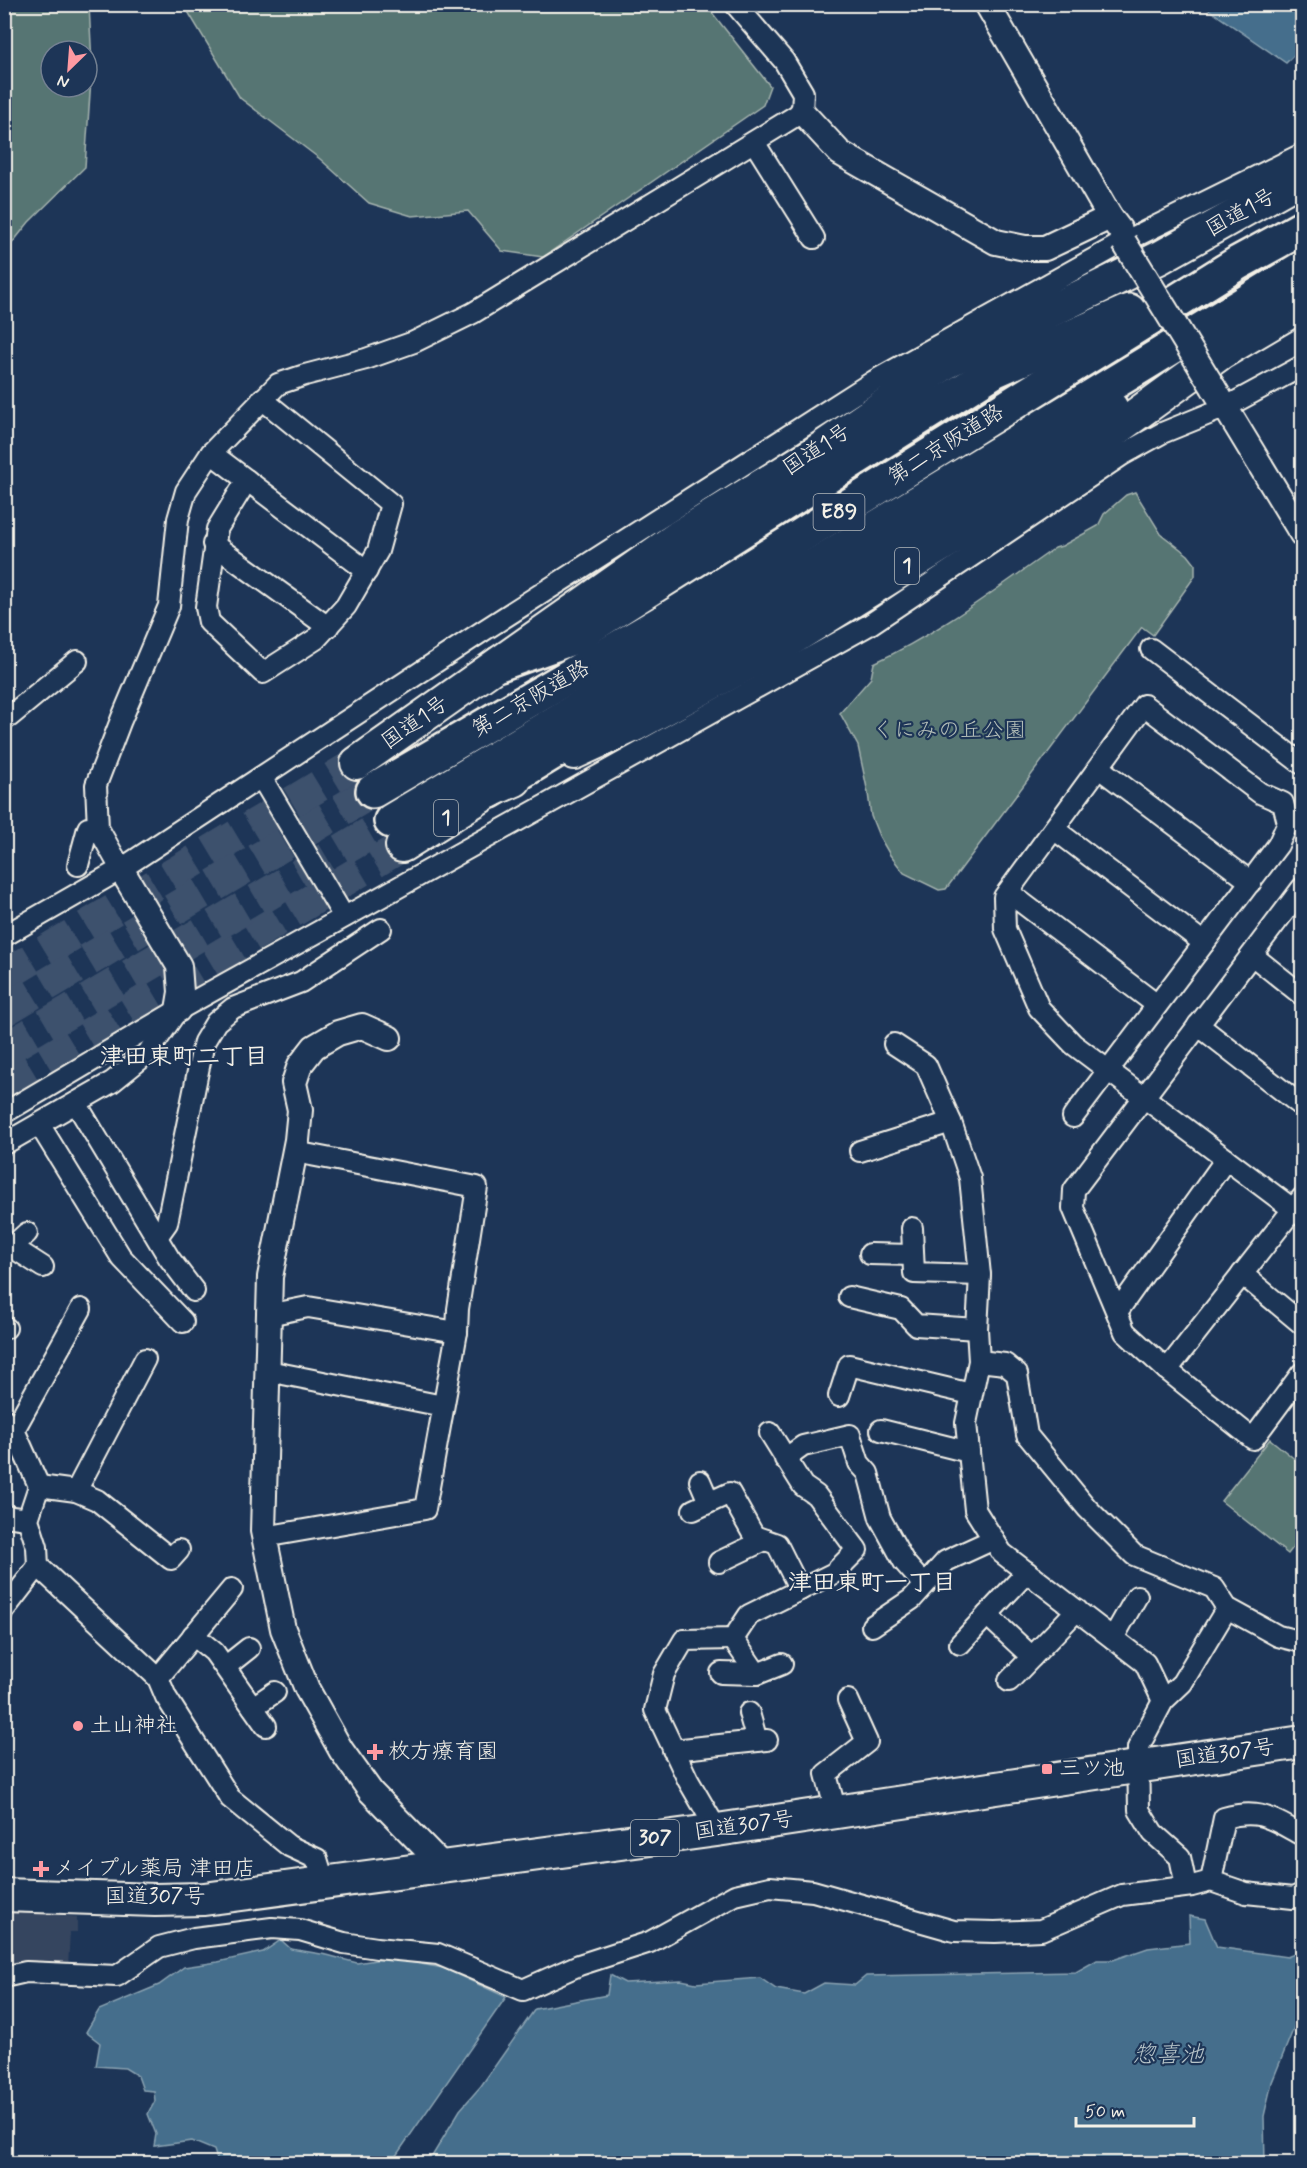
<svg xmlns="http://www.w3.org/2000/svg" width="1307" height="2168" font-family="Mynerve,'Klee One',sans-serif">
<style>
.built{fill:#34445f}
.green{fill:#567573;stroke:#a5b3ae;stroke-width:1.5;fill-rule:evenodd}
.water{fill:#446e8c;stroke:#8aa2b1;stroke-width:1.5}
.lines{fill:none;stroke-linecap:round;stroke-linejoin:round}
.trunk-tunnel{stroke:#3d516d;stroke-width:32;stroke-dasharray:32 16;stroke-linecap:butt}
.motorway-tunnel{stroke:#3d516d;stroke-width:33;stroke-dasharray:33 16;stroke-linecap:butt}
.minor-casing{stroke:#f4f1e8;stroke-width:24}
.tertiary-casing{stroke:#f4f1e8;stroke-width:28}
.trunk-casing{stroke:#f4f1e8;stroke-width:36}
.motorway-casing{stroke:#f4f1e8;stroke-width:38}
.minor{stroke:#1d3557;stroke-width:20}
.tertiary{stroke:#1d3557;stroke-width:24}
.trunk{stroke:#1d3557;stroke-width:32}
.motorway{stroke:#1d3557;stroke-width:33}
.tertiary-bridge-casing{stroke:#f4f1e8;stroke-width:28;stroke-linecap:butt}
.tertiary-bridge{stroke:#1d3557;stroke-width:24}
.poi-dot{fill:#ff9aa2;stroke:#1d3557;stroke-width:2}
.labels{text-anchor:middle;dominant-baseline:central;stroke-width:4.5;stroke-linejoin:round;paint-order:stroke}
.shield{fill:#1d3557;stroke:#b4b9bc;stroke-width:1.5}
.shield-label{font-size:21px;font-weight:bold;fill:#f4f1e8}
.street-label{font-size:22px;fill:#f4f1e8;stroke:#1d3557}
.park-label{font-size:22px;fill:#b5bfb9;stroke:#1d3557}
.poi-label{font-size:22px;fill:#f4f1e8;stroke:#1d3557;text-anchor:start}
.neighbourhood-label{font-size:24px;font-weight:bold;fill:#f4f1e8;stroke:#1d3557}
.water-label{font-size:24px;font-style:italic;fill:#b6c3c8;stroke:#1d3557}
</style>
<rect width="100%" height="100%" fill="#1d3557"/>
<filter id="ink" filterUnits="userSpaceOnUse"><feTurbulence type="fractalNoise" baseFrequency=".0167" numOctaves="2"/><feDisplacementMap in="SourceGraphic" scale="12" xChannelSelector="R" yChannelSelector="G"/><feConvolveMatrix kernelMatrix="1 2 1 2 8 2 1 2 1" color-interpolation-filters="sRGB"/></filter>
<g filter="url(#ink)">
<polygon class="built" points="5,1909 77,1917 77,1932 70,1932 68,1967 5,1973"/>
<g class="green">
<path d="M4 5H89L92 64 85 167 29 222 5 252ZM51 51H87V87H51Z"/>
<polygon points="184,5 706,5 770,86 763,105 543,257 502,251 468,211 412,216 369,203 320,159 240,98"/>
<path d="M1135 492 1161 534 1188 555 1195 564V576L1153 635 1142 627 946 889 939 890 904 873 890 855 879 836 871 816 868 793 858 746 840 713 871 678 874 663C939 633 996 589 1055 548L1062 546 1098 526 1104 514 1126 495Z"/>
<polygon points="1270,1439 1302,1465 1302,1536 1288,1554 1221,1501"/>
</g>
<g class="water">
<polygon points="1211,5 1302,5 1302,47 1286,63 1208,9"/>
<polygon points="1189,1916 1205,1919 1217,1947 1287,1957 1302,1951 1302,2013 1295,2025 1272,2082 1264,2116 1265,2163 428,2163 460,2110 481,2086 535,2009 607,1995 610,1975 625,1983 681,1980 696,1983 760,1978 776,1989 804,1994 824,1983 855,1985 866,1976 1076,1972 1097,1960 1113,1960 1148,1948 1190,1943"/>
<polygon points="281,1940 291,1949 327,1955 357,1963 388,1958 443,1968 506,1997 391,2163 218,2163 214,2150 192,2141 154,2146 156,2134 148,2114 155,2101 154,2091 143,2090 138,2076 125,2068 96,2066 100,2043 86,2032 99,2010 159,1985 184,1967 218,1962 263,1952"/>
</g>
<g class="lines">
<g class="trunk-tunnel">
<polyline points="4,976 357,763"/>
<polyline points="4,1085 402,846"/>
</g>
<g class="motorway-tunnel">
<polyline points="4,1010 373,791"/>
<polyline points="4,1050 391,821"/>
</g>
<g class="minor-casing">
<g id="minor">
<polyline points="754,142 814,238"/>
<polyline points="211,453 367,571"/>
<polyline points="247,480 217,529 206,607 209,622 263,673 316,639 346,606 378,551 391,504 262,399"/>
<polyline points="213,544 328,627"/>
<polyline points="1151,649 1302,764"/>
<polyline points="4,717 9,717 77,661"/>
<polyline points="1099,768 1251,882"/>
<polyline points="261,777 344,917"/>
<polyline points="1054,829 1204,943"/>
<polyline points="78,865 88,828 98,828"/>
<polyline points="121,869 98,828 96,785 121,720 169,606 178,519 186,491 211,453 278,384 305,375 366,359 414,342 473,313 802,112 803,93 784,61 735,4"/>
<polyline points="1302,888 1074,1190 1073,1208 1125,1332 1167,1370 1253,1439 1302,1373"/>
<polyline points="1008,892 1157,1005"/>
<polyline points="4,936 121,869 483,631 874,381 1124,242 1302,154"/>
<polyline points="1252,955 1302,995"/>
<polyline points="1198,1025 1302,1106"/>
<polyline points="894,1044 926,1065 951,1122 970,1178 980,1275 977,1329 979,1361 966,1423 975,1510 1002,1553 1145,1663 1163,1701"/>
<polyline points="76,1103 169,1258 194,1291"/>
<polyline points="4,1113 178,1010 869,625 1122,455 1162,433 1226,407 1302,366"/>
<path d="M1073 1117C1141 1026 1210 936 1278 845L1288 823 1283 803 1260 793 1144 705 1004 897 1005 929 1039 1008 1073 1044 1302 1216"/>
<polyline points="39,1124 121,1257 183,1322"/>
<polyline points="4,1144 112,1082 148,1053 174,1015"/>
<polyline points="860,1151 951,1122"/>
<polyline points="912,1228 914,1273 980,1275"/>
<polyline points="157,1237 167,1223 204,1042 216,1022 233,1008 301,982 381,929"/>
<polyline points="12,1247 43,1267"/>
<polyline points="4,1254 27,1233"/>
<polyline points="870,1254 913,1255"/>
<polyline points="1242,1274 1302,1324"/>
<polyline points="849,1297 901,1309 916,1325 977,1329"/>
<polyline points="1117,1312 1226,1159"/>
<polyline points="268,1315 308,1307 457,1332"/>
<polyline points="4,1327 6,1328"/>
<polyline points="979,1361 1005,1364 1017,1374 1027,1435 1087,1508 1134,1555 1214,1588 1227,1608 1278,1636 1302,1642"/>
<polyline points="1167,1370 1302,1198"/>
<polyline points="268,1371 443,1406"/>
<polyline points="839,1396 849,1365 971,1394"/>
<polyline points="4,1419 14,1430 39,1486 28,1519 37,1547 38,1566 158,1678 166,1697 230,1798 289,1846 317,1859 324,1882"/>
<polyline points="14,1430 81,1309"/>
<polyline points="881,1430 969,1452"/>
<polyline points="785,1459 803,1446 850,1435 859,1463 868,1473 880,1518 904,1562 924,1585"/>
<polyline points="700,1481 709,1502"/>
<polyline points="39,1486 76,1491 97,1500 171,1559 179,1550"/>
<polyline points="76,1491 145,1359"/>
<polyline points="693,1510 730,1493 754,1536 777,1544 800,1590"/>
<polyline points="4,1516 28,1519"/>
<polyline points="264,1537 425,1509 457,1332 458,1309 477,1187 295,1152"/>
<polyline points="719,1562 765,1540"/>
<polyline points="4,1610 38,1566"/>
<polyline points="987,1615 1032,1657"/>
<polyline points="872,1626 912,1599 946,1561 994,1539"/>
<polyline points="193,1635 214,1652 266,1726"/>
<polyline points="1113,1638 1137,1596"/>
<polyline points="733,1639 757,1674"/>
<polyline points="960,1644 1027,1572"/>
<polyline points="225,1667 249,1648"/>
<polyline points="721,1673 757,1674 782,1664"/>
<polyline points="158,1678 232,1589"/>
<polyline points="1009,1681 1077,1610"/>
<polyline points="253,1707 275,1692"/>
<polyline points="749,1713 757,1741"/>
<polyline points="673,1750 767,1740"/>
<polyline points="836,1812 826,1774 867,1742 848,1700"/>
<polyline points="717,1830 688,1780 655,1710 664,1674 684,1640 733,1639 749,1615 834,1573 857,1550 816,1495 803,1486 770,1433"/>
<path d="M1211 1881 1224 1818C1260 1808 1272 1819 1302 1835"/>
<polyline points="1186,1886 1180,1857 1153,1833 1139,1810 1138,1748 1163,1701 1182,1683 1227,1608"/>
<polyline points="4,1977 26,1972 117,1976 159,1947 194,1938 272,1928 300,1930 344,1943 377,1948 438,1954 523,1990 579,1965 650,1942 735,1895 770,1887 813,1891 954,1931 995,1932 1041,1930 1122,1895 1192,1886 1211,1881 1246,1893 1293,1898 1302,1894"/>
</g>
</g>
<g class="tertiary-casing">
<g id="tertiary">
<polyline points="987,4 1110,217 1120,230"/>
<polyline points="802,112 840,153 996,242 1025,248 1045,248 1110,217"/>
<polyline points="1213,387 1302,534"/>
<polyline points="121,869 179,966 181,992 178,1010"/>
<polyline points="389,1038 362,1026 338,1033 314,1047 300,1065 294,1083 300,1110 297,1140 270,1277 263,1531 283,1629 307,1689 341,1750 371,1792 443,1866"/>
</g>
</g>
<g class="trunk-casing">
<g id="trunk">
<polyline points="574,753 635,725 782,645 1046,480 1221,353 1302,305"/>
<polyline points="357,763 678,537 813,454 950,360 1161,257 1302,178"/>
<polyline points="402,846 490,791 515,780"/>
<polyline points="4,1895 155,1900 204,1899 717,1830 1302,1742"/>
</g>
</g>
<g class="motorway-casing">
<g id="motorway">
<polyline points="499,664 572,638 994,371 1129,311"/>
<polyline points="373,791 664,621 1238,263 1302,228"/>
<path d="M490 791C575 739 660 687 747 637 870 565 996 493 1111 408"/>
<polyline points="391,821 684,645 1302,268"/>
</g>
</g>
<use href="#minor" class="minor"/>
<use href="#tertiary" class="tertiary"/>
<use href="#trunk" class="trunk"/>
<use href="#motorway" class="motorway"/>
<g class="tertiary-bridge-casing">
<polyline id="tertiary-bridge" points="1124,242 1213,387"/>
</g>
<use href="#tertiary-bridge" class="tertiary-bridge"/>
</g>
</g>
<g class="poi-dot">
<circle cx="78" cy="1726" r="6"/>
<path d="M372 1743h6v6h6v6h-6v6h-6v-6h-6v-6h6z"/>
<rect x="1041" y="1763" width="12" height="12" rx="3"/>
<path d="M38 1860h6v6h6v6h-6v6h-6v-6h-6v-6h6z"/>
</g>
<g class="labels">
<g class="shield">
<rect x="813.5" y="494" width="51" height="36" rx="4.5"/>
<rect x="895" y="548" width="24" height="36" rx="4.5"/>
<rect x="434" y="800" width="24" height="36" rx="4.5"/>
<rect x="631" y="1820" width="48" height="36" rx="4.5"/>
</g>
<g class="shield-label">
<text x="839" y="512">E89</text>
<text x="907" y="566">1</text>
<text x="446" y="818">1</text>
<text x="655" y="1838">307</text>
</g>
<g class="street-label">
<text transform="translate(1241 213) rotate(-29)">国道1号</text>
<text transform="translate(946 445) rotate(-32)">第二京阪道路</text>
<text transform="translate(817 450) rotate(-33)">国道1号</text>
<text transform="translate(531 699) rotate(-30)">第二京阪道路</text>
<text transform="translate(415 723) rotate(-35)">国道1号</text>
<text transform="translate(1225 1754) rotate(-8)">国道307号</text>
<text transform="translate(744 1826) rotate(-8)">国道307号</text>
<text x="155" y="1897">国道307号</text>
</g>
<g class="park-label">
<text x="949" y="731">くにみの丘公園</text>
</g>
<g class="poi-label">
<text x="90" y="1726">土山神社</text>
<text x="388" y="1752">枚方療育園</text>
<text x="1059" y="1769">三ツ池</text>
<text x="53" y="1869">メイプル薬局 津田店</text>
</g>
<g class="neighbourhood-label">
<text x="184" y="1057">津田東町二丁目</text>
<text x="872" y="1583">津田東町一丁目</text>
</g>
<g class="water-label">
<text x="1168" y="2055">惣喜池</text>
</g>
</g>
<rect width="1307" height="2168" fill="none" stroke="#1d3557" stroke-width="24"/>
<rect x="12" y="12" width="1283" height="2144" fill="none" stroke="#f4f1e8" stroke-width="2" filter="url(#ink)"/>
<g transform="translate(69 69) rotate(205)"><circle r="28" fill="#1d3557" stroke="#738091" stroke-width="1.5"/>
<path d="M0-4.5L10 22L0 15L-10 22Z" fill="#ff9aa2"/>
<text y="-9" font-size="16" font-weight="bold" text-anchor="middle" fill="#f4f1e8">N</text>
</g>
<path d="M1076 2117v9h118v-9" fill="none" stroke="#f4f1e8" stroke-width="3"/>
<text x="1085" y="2117" font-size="18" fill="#f4f1e8" stroke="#1d3557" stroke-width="4.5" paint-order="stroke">50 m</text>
</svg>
